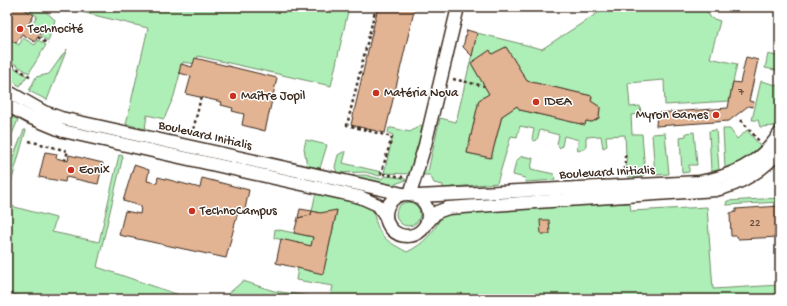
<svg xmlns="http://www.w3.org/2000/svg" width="787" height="306" font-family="'Gochi Hand',sans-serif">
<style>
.green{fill:#aeefb7;stroke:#748c6a;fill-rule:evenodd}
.building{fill:#e3b493;stroke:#3b2a1e}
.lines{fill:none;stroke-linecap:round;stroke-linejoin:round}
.street-casing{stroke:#3b2a1e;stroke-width:15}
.path{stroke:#3b2a1e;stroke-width:2.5;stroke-dasharray:3 3;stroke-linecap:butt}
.street{stroke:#fff;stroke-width:12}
.poi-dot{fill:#c8321e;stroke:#fff;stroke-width:1.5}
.labels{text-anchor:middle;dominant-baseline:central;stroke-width:3;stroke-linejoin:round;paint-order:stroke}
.number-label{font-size:11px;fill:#654c3b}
.poi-label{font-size:13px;fill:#3b2a1e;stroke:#fff;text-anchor:start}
.street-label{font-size:13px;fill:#3b2a1e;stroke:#fff}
</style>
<rect width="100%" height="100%" fill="#fff"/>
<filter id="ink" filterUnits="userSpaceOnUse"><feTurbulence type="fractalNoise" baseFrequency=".025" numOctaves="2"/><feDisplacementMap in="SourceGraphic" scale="8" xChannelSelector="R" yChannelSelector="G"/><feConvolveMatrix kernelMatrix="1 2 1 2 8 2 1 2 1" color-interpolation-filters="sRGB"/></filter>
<g filter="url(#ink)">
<g class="green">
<polygon points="24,7 41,7 55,20 48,41 40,36 43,32 32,24 37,16"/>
<polygon points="83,7 349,7 331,86 198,56 196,64 183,62 174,96 164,119 147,115 145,129 126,124 148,28 81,12"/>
<path d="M607 7H704L711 18 720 21 710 58 737 64 729 101 665 105 664 80 628 83 630 107 640 106 641 114 631 115 632 134H642L645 173 642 177H628L627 175 625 135 606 136 607 146 603 148 601 136 586 137V148L578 151 577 149 579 140 564 136 562 146 560 148 557 144 559 135 540 130 537 140 533 141 532 139 534 129 520 126 517 137 511 136 497 183 443 188V185L434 183 430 175H423L424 170 428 171 440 118 456 122 477 33 542 49ZM506 47 527 81 592 96 591 101 600 107 599 118 592 122 586 121 585 125 520 110 517 106 502 116 491 158 467 153 479 100 489 94 471 63 490 51 492 54Z"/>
<polygon points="7,38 19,45 23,38 35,45 38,40 46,45 29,73 7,59"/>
<polygon points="67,49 47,100 29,91 36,77 49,74"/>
<polygon points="768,54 780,57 780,71 765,68"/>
<polygon points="7,63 27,76 20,86 7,78"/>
<polygon points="761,81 780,86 780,116 776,126 760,127 758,120 752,120"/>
<polygon points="7,113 18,120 10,139 7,138"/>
<polygon points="421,125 425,128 412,174 384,173 393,135 388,133 389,128 392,128 410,132"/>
<polygon points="723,129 730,129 737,139 747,130 760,146 747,158 725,168"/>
<polygon points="24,130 26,130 7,197 7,172"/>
<polygon points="716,130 719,170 711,171 709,131"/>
<polygon points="694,132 697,165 689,165 689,172 682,173 680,137 686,136 686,133"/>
<polygon points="665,133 669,174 655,175 652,134"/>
<polygon points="306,140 327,145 320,168 307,166 304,148"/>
<polygon points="343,152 346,152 343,163 381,172 380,176 365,172 337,173 335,167 338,155"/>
<polygon points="119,155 123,156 97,267 191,299 25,299 7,291 7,205 56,218 52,232 99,242"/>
<polygon points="522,156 533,158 531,169 554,174 555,180 526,182 525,178 513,175 516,161"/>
<polygon points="365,175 381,179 385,176 404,178 406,180 387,187 340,176"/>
<path d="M316 192 356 201 372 207C379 236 381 238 407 252 424 244 434 232 442 215L455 210 630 203 631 211 707 207 713 289 780 285V299H222L243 281 274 291 330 299 333 286 296 280 298 268 323 273 337 211 320 213 312 211Z"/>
<polygon points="780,198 780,202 726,205 727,201"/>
<circle cx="408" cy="214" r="12"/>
<polygon points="275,229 313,237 311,246 274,238"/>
</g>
<g class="building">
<polygon points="7,7 21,7 34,15 28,25 40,33 35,42 22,34 16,43 7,38"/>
<polygon points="378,7 415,7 385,133 351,125"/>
<polygon points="467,30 477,33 472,56 463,47"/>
<polygon points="506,47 527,81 592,96 591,101 600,107 599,118 592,122 586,121 585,125 520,110 517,106 502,116 491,158 467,153 479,100 489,94 471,63 490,50 492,54"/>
<polygon points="746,57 758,60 749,101 754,102 753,107 748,106 729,121 656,126 657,113 728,108 733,82 740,83"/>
<polygon points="195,58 277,78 265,131 242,125 244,114 232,111 233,108 221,105 222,102 186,94 191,76 179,73 181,64 192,67"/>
<polygon points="45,152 57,154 56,158 68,161 69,155 103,163 98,184 66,177 65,182 39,177"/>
<polygon points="134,165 149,170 147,181 157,183 158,177 200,188 202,178 249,190 244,214 238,212 226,258 119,235 125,211 140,214 141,206 123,201"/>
<polygon points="780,206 780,237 738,239 737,236 731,236 730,213 736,212 736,209"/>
<polygon points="300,209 312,211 311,215 298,218"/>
<polygon points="337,210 323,274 276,263 281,239 311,246 313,237 294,233 298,218 311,215 312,211 320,213"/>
<polygon points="540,220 549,220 550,234 541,234"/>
</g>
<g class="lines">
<g class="street-casing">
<g id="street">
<polyline points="7,91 44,112 61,118 403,194"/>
<polyline points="7,105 29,117 63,131 360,197 378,205 386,217"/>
<circle cx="407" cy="215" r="21"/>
<polyline points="410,194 425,145 458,7"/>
<path d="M418 196 700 182C733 176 762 162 780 133"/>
<path d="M427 223 437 212 448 208 716 190C742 184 761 171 780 151"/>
</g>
</g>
<g class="path">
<polyline points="376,7 347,125 392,137 380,177"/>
<polyline points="525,9 528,7"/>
<polyline points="38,37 48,44"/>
<polyline points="7,62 31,77"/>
<polyline points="453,79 484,86"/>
<polyline points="741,120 759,141"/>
<polyline points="192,135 201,97"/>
<polyline points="29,141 68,151 65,160"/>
<polyline points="625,155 625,174"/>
<polyline points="383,174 403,177"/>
</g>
<use href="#street" class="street"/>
</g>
</g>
<g class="poi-dot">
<circle cx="20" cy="29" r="4"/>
<circle cx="376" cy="93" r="4"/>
<circle cx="233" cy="96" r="4"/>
<circle cx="536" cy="102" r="4"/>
<circle cx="716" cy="115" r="4"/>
<circle cx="71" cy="170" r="4"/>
<circle cx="192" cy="211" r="4"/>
</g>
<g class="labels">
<g class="number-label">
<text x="741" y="93">7</text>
<text x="755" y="224">22</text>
</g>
<g class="poi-label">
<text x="28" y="29">Technocité</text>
<text x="384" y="93">Matéria Nova</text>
<text x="241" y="96">Maître Jopil</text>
<text x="544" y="102">IDEA</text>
<text x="708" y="115" text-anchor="end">Myron Games</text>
<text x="79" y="170">Eonix</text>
<text x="200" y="211">TechnoCampus</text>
</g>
<g class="street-label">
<text transform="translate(205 136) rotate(13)">Boulevard Initialis</text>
<text transform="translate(607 173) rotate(-3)">Boulevard Initialis</text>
</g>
</g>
<rect width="787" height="306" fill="none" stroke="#fff" stroke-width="24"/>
<rect x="12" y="12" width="763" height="282" fill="none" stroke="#3b2a1e" stroke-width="1.5" filter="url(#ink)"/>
</svg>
